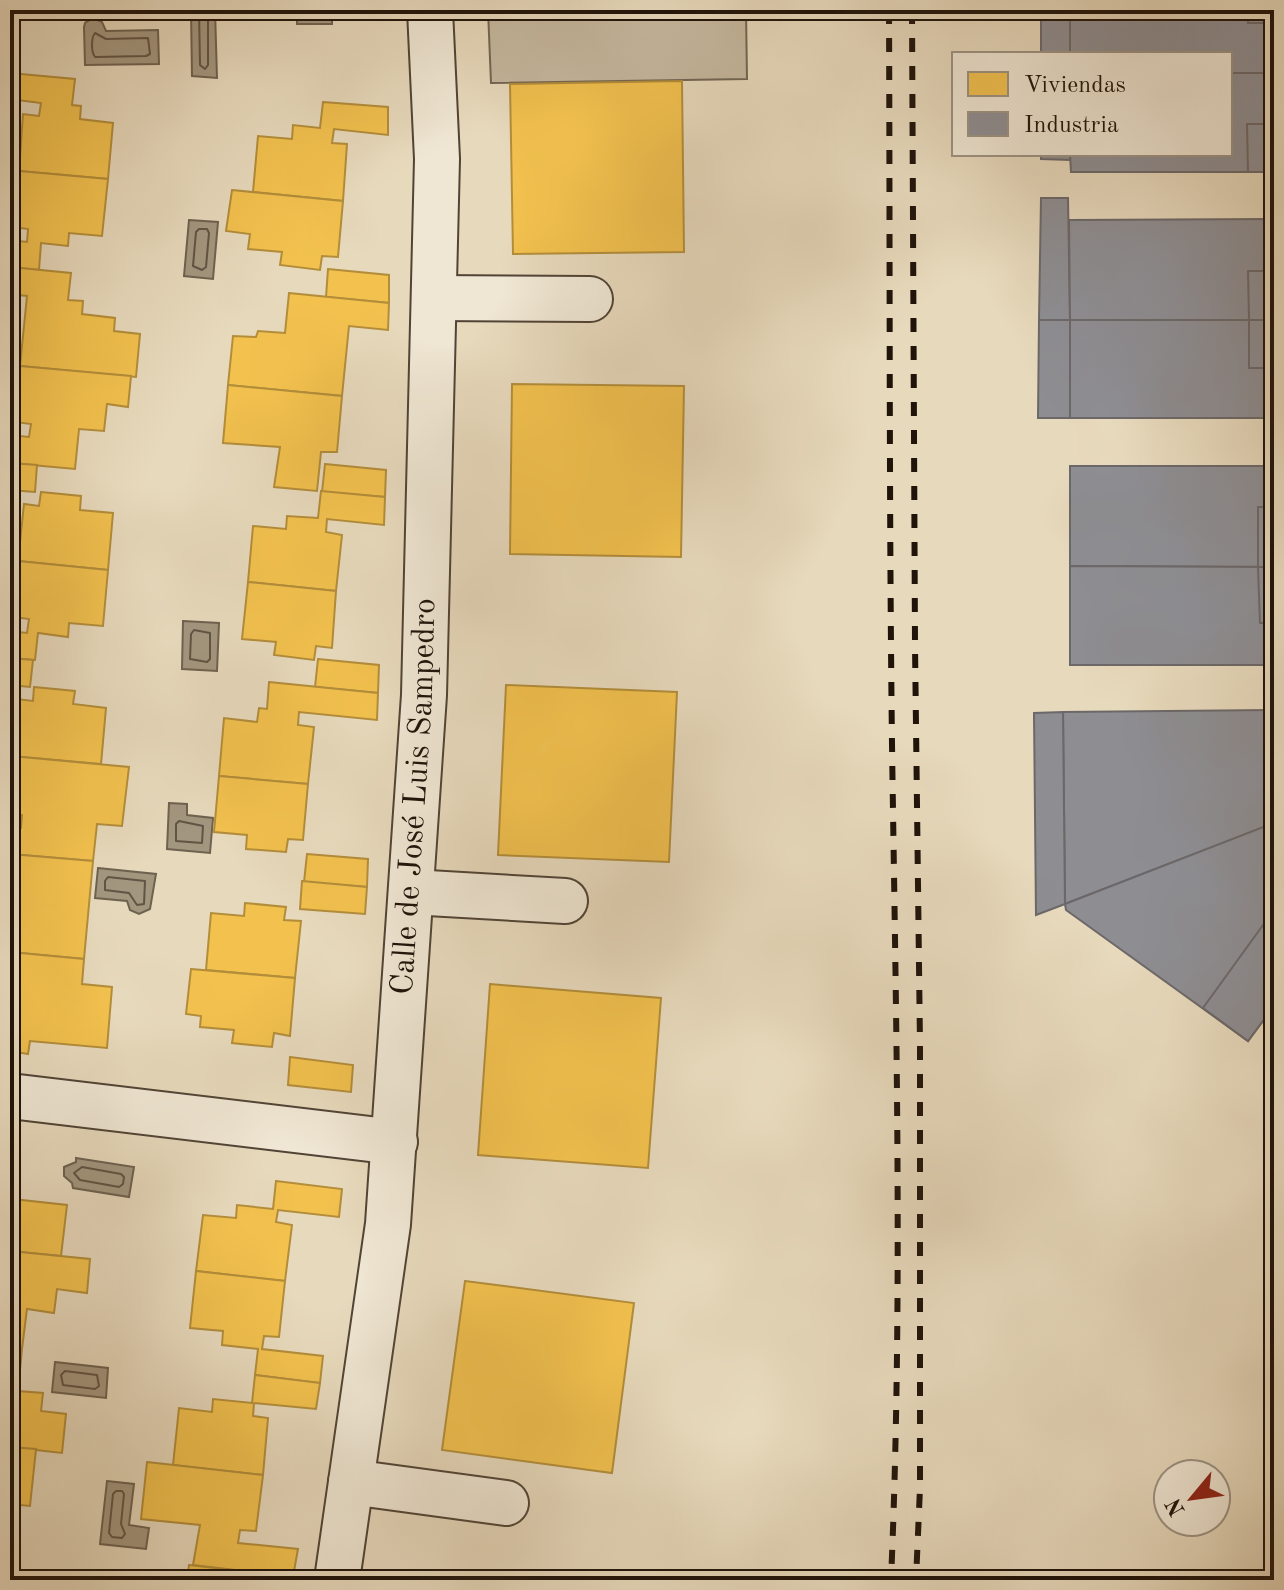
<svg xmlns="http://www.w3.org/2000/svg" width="1284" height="1590" font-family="'Old Standard TT',serif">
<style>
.green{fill:#c5b79e;stroke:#726554;stroke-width:2}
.water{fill:#a3967f;stroke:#6e6250;stroke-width:2}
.homes{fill:#f2c14e;stroke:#b38d3a;stroke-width:2}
.industry{fill:#8d8d92;stroke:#6c6869;stroke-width:2}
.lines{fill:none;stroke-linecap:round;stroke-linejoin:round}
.shore{stroke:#615444;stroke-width:2}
.minor-casing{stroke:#514436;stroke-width:48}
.minor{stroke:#efe6d3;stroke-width:44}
.rail{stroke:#1f130a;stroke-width:6;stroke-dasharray:14 14;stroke-linecap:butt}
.labels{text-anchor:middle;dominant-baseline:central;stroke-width:8;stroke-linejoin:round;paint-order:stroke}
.street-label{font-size:32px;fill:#1f130a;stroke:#efe6d3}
</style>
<rect width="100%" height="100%" fill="#e7d9bc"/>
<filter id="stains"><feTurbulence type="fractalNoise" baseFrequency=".0025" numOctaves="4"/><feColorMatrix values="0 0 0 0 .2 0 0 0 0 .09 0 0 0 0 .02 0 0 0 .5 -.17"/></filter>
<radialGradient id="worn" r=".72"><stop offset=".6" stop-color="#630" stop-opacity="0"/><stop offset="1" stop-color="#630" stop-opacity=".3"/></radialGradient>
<polygon class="green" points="488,10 746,10 747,79 491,83"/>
<g class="water">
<polygon points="191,10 215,10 217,78 192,76"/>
<rect x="297" y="10" width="35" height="14"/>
<polygon points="93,18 102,22 106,31 158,30 159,64 85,65 84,27 85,23"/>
<polygon points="189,220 218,222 213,279 184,276"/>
<polygon points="183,621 219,623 217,671 182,669"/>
<polygon points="169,803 187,804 187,815 213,818 210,853 167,849"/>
<polygon points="98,868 156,874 150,909 139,914 130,910 127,901 95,898"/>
<polygon points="76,1158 134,1167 129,1197 73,1188 72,1183 64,1176 64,1167 76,1162"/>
<polygon points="55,1362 108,1368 106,1398 52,1392"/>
<polygon points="107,1481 134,1484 129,1525 149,1528 146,1549 100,1544"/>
</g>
<g class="homes">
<polygon points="10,73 75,79 72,105 81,106 80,119 113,123 108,179 19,171 23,114 39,116 41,103 10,99"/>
<polygon points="682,81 684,252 513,254 510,84"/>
<polygon points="323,102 388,107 388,135 334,129 332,143 347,144 343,201 253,192 258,136 292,139 293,125 320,128"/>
<polygon points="19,171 108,179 102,236 69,233 68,246 41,243 39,270 10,267 10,240 27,242 28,229 13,227"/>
<polygon points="232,190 343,201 338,257 322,256 320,270 280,265 282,252 248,249 250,234 226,231"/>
<polygon points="10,267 71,273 68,300 83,301 82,314 115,318 114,331 140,334 136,377 20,366 27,296 10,294"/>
<polygon points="328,269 389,275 389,303 326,297"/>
<polygon points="289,293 389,303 388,330 349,326 342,396 228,385 233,336 256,337 258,331 285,333"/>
<polygon points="20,366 131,376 128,407 107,404 104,431 79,429 75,469 10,463 10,435 29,437 31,424 15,422"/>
<polygon points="512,384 684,386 681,557 510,554"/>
<polygon points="228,385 342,396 337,452 321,452 317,491 274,487 280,447 223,443"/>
<polygon points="10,463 37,465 35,492 10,490"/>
<polygon points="325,464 386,470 385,497 322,492"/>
<polygon points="321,491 385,497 384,525 327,519 326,532 342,535 336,591 248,582 253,526 286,529 287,516 318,518"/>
<polygon points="41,492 81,496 80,510 113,513 108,570 18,561 24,504 39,506"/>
<polygon points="18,561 108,570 103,626 69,623 68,637 38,633 35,660 10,658 10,631 27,633 29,619 13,617"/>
<polygon points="248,582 336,591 332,648 316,646 314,660 274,655 276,642 242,639"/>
<polygon points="10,658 33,660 30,687 10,685"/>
<polygon points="318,659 379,665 378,693 315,687"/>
<polygon points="269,682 378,693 377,720 299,712 298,725 314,727 308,784 219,776 224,718 257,722 259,708 267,709"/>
<polygon points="506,685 677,692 669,862 498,855"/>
<polygon points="34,687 75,691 73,704 106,708 101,764 11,756 17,699 33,701"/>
<polygon points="11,756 129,767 122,826 97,824 93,861 10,854 10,827 21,828 22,815 10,813"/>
<polygon points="219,776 308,784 303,840 288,839 286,852 246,849 247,835 214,832"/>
<polygon points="10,854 93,861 84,959 10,952"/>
<polygon points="307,854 368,859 367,887 304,882"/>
<polygon points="302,881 367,887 365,914 300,909"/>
<polygon points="245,903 286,907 284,920 301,921 295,978 206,970 211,913 244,916"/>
<polygon points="10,952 84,959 82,984 112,987 107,1048 30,1041 28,1054 10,1051 10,1018 13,1019 14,1004 10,1004"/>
<polygon points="191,969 295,978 290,1036 274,1033 272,1047 232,1043 234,1030 200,1027 201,1016 186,1014"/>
<polygon points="490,984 661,998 648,1168 478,1155"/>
<polygon points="290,1057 353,1065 351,1092 288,1085"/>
<polygon points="10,1149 19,1150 13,1199 67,1205 61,1256 10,1251"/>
<polygon points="276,1181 342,1189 339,1217 278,1210 276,1222 292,1225 285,1281 196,1271 203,1215 236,1218 237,1205 273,1209"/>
<polygon points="10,1251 90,1259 87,1293 57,1289 54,1313 27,1309 22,1349 10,1348"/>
<polygon points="196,1271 285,1281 279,1337 264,1336 262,1349 323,1356 320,1383 255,1375 258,1349 222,1345 223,1331 190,1328"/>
<polygon points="465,1281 634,1303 612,1473 442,1450"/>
<polygon points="10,1348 22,1349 18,1391 43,1393 41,1411 66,1414 62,1453 10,1447"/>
<polygon points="255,1375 320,1383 316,1409 254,1403 253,1416 268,1418 263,1475 173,1465 179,1408 212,1412 213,1399 252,1403"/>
<polygon points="10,1447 36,1449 30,1506 10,1504"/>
<polygon points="147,1462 263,1475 256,1531 240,1530 238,1543 298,1549 293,1577 193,1565 200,1525 141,1519"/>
<polygon points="10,1545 17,1546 14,1580 10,1580"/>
<polygon points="189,1565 293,1577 293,1580 187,1580"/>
</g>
<g class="industry">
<rect x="1041" y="10" width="29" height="44"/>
<polygon points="1070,10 1274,10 1274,73 1230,73 1230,54 1070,54"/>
<rect x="1248" y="10" width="26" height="13"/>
<polygon points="1230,73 1274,73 1274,172 1071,172 1070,154 1230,154"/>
<polygon points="1247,124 1274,124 1274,172 1248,172"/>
<polygon points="1041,154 1070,154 1070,160 1041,159"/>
<polygon points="1041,198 1068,198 1070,320 1039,320"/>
<polygon points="1274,219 1274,320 1070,320 1069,220"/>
<polygon points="1248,271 1274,271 1274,320 1249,320"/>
<polygon points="1039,320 1070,320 1070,418 1038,418"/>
<rect x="1070" y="320" width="204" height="98"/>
<rect x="1249" y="320" width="25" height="48"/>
<polygon points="1070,466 1274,466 1274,567 1070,566"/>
<rect x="1258" y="507" width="16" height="60"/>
<polygon points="1070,566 1274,567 1274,665 1070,665"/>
<polygon points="1258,567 1274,567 1274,623 1260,623"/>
<polygon points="1274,710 1274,823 1065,904 1063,712"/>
<polygon points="1063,712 1065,904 1036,915 1034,713"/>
<polygon points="1274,823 1274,1006 1248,1041 1066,910 1065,904"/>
<polygon points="1271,914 1274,917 1274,1006 1248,1041 1203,1008"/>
</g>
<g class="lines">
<g class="shore">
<polyline points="199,10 200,65 205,69 208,65 208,10"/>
<path d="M95 33 106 39 148 38 150 54 146 56 95 57C91 52 91 38 95 33Z"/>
<polygon points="199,229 207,229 209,233 206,267 202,270 193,266 196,232"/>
<polygon points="194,630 210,633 210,659 207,662 190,659 191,634"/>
<polygon points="179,821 203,826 202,843 176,841 176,824"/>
<polygon points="108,877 145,881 144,904 137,905 129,893 105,890 105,881"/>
<polygon points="82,1167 121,1174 124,1177 123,1184 119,1187 80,1180 74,1173"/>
<polygon points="65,1371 97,1375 99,1386 95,1389 63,1385 61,1375"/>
<polygon points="116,1491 122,1491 124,1494 121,1524 125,1534 122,1538 112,1537 109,1533 113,1494"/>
</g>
<g class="minor-casing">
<g id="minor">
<polyline points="434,298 590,299"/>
<polyline points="411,892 565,901"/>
<polyline points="10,1096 395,1142"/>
<polyline points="351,1482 506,1503"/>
<path id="s1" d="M337 1580 388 1224 424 695 437 159 430 10"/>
</g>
</g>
<use href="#minor" class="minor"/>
<g class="rail">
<path d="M889 10C890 255 889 499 892 744 896 1022 903 1302 891 1580"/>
<polyline points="912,10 915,645 920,1045 920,1488 916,1580"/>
</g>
</g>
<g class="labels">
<g class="street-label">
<text stroke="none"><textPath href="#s1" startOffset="788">Calle de José Luis Sampedro</textPath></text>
</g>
</g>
<rect width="1284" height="1590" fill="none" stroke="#e7d9bc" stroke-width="40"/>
<rect x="12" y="12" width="1260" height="1566" fill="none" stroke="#1f130a" stroke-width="4"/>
<rect x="20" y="20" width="1244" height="1550" fill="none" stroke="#1f130a" stroke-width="2"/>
<rect x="952" y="52" width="280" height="104" fill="#efe6d3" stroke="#9c9283" stroke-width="2"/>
<rect x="968" y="72" width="40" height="24" fill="#f2c14e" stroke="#9c9283" stroke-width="2"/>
<text x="1024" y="92" font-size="24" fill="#1f130a">Viviendas</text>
<rect x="968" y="112" width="40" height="24" fill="#8d8d92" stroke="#9c9283" stroke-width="2"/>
<text x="1024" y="132" font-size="24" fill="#1f130a">Industria</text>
<g transform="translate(1192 1498) rotate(241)"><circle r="38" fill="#efe6d3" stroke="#9c9283" stroke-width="2"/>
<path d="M0-6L14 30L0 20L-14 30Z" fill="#8f2418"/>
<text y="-12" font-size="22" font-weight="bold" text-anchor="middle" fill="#1f130a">N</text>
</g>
<rect width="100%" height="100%" filter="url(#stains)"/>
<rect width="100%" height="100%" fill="url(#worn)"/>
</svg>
